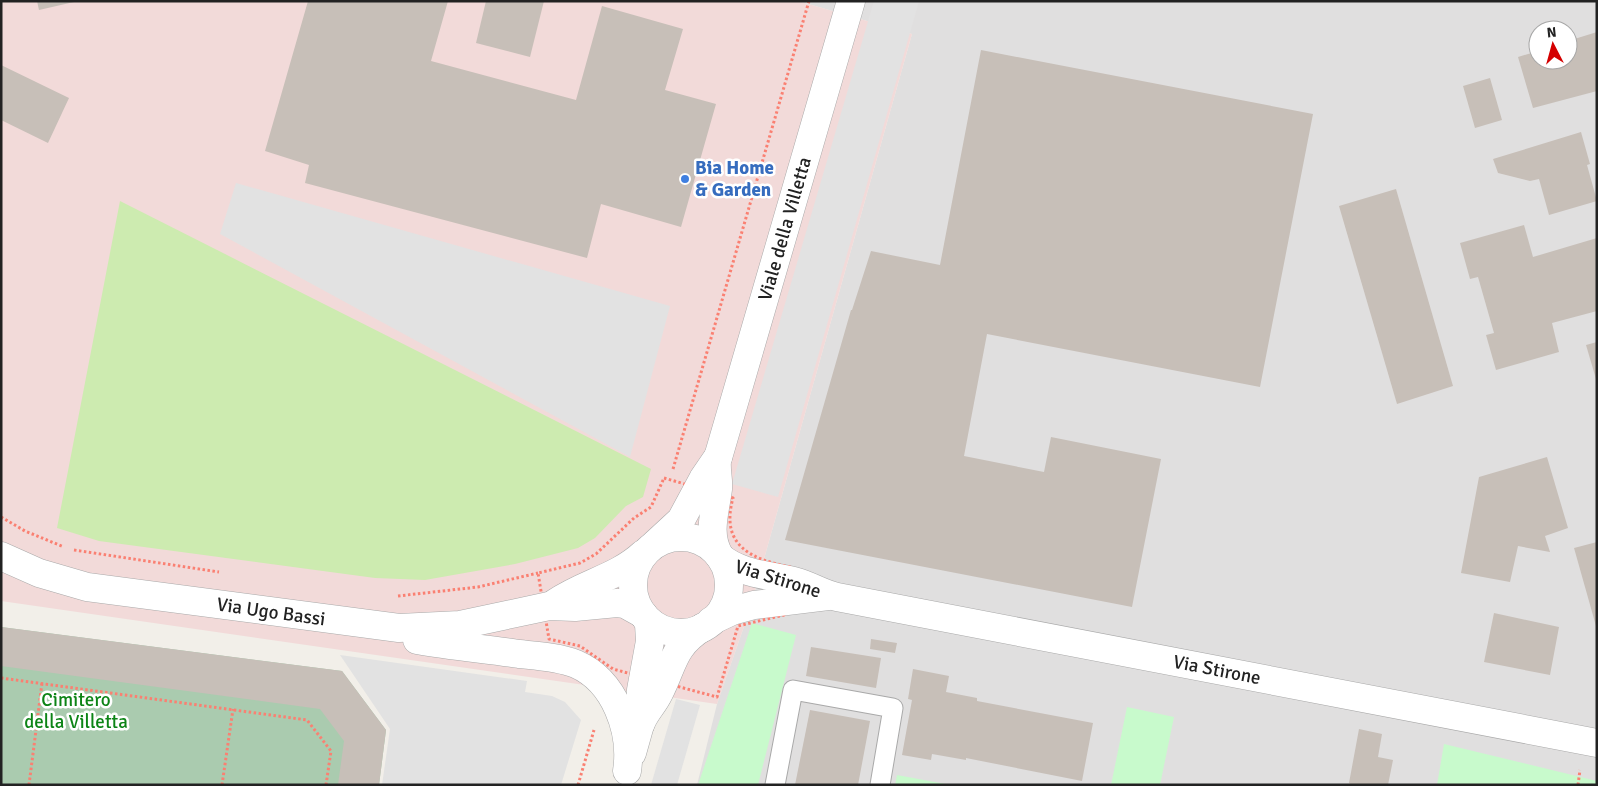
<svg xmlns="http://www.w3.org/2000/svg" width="1598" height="786" font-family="Signika,sans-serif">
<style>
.residential{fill:#e0dfdf;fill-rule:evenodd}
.commercial{fill:#f2dad9}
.grass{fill:#cdebb0}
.cemetery{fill:#aacbaf}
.park{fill:#c8facc}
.parking{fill:#e2e2e2}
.building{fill:#c7bfb8}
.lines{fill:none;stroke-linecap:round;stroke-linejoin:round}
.service-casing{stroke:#a9a9a9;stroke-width:21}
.minor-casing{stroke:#a9a9a9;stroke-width:29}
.tertiary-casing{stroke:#a9a9a9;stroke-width:29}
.path{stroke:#fa8072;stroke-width:3;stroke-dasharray:2.5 2.5;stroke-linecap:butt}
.service{stroke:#fff;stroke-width:19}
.minor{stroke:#fff;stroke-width:28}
.tertiary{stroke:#fff;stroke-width:28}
.shop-dot{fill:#3f7fe0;stroke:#fff;stroke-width:2}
.labels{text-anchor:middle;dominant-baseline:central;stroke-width:5;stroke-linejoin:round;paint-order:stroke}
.shop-label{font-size:19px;font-weight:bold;fill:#366cbe;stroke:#fff;text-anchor:start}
.street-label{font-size:19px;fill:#222;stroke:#fff}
.park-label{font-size:19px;fill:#0c8416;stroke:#fff}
</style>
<rect width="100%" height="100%" fill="#f2efe9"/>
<path class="residential" d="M798 1H1597V785H697L717 704 749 612 912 34ZM1538 30H1568V60H1538Z"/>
<polygon class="commercial" points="1,1 798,1 912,34 749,612 717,704 1,601"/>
<polygon class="grass" points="120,201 651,469 643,497 626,506 595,538 578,548 515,564 425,580 375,578 99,541 57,528"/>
<polygon class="cemetery" points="1,627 342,671 386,730 379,785 1,785"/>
<g class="park">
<polygon points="752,623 796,635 758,785 698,785"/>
<polygon points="1127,707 1174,717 1160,785 1111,785"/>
<polygon points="1444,744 1597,781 1597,785 1437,785"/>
<polygon points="897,775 951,785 895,785"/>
</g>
<g class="parking">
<polygon points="874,1 919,1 778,497 732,484"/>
<polygon points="236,183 670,306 630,457 220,234"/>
<polygon points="340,655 527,681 525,692 552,696 565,702 581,720 561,785 382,785 390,729"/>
<polygon points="676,699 700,705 677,785 651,785"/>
</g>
<g class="building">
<polygon points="37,1 74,1 74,2 39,10"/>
<polygon points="308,1 448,1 431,61 576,100 602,6 683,29 665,90 716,104 681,227 601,204 587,258 305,183 309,165 265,151"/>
<polygon points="486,1 544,1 530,57 476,43"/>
<polygon points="1597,32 1597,91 1533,108 1518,57 1538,51 1538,60 1568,60 1568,41"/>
<polygon points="981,50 1313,114 1260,387 987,334 964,456 1044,472 1051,437 1161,459 1132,607 785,540 851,310 852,310 871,251 940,265"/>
<polygon points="1,65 69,98 48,143 1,120"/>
<polygon points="1490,78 1502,120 1475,128 1463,86"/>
<polygon points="1581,132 1590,164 1587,165 1597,201 1549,215 1539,179 1530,181 1498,173 1493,159"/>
<polygon points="1396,189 1453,386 1397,404 1339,206"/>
<polygon points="1524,225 1533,257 1597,238 1597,311 1552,323 1559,352 1496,370 1486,335 1494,333 1478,277 1470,279 1460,243"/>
<polygon points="1597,342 1597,379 1596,379 1586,345"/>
<polygon points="1547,457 1568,528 1545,536 1550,552 1518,546 1510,582 1461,573 1479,477"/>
<polygon points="1597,542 1597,626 1596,626 1574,548"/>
<polygon points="1494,613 1559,627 1550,675 1484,662"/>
<polygon points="1,627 342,671 386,730 379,785 338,785 344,741 320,709 1,666"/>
<polygon points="871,639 897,643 895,653 870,649"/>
<polygon points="811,647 881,658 876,688 806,676"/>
<polygon points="913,669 949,676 946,692 977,698 977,701 1093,723 1082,781 966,758 966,760 932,754 931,760 902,755 912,700 908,699"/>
<polygon points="810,710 870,721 858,785 795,785"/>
<polygon points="1359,729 1382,734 1378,757 1393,760 1388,785 1352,785 1349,783"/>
</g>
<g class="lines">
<g class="service-casing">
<polyline id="service" points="775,785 793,690 893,708 880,785"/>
</g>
<g class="minor-casing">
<g id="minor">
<path d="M720 557C741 575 772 575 797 582 811 586 823 594 837 597L1597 743"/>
<polyline points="711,621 732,611 754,605 828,596"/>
</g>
</g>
<g class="tertiary-casing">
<g id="tertiary">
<circle cx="681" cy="585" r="48"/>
<polyline points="655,544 681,520 703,479 718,457"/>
<path d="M719 555C707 533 715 513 718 489 719 480 716 471 717 461L851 1"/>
<polyline points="1,556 39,573 87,587 399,628 460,625 549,606 575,607 617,603 625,604 643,614"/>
<path d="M555 603C584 583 617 578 643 554"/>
<path d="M417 640C451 646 485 649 519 654 538 656 558 657 576 664 615 681 633 731 627 771"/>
<path d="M641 723C645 712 654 704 659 693 674 664 672 647 703 627"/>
<polyline points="632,753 641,721 641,690 650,641 649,624 646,618"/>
</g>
</g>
<g class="path">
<polyline points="673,469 809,1"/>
<path d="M664 478 733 498C720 545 750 559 790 567L784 615 738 626 717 697 613 669 580 646 549 639 538 573 580 563 596 554 634 518 651 507Z"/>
<polyline points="1,517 25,531 64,547"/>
<polyline points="74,550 219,572"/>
<polyline points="398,596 478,587 538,573"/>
<polyline points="1,678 307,720 331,751 326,785"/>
<polyline points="29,785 42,683"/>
<polyline points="222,785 233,709"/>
<polyline points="578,785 594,730"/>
<polyline points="1578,785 1580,770"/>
</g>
<use href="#service" class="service"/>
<use href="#minor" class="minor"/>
<use href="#tertiary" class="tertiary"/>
</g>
<circle class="shop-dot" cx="685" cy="179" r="5"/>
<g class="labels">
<g class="shop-label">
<text x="695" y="168">Bia Home<tspan x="695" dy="22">&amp; Garden</tspan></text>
</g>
<g class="street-label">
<text transform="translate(785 229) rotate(-74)">Viale della Villetta</text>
<text transform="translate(778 579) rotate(17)">Via Stirone</text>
<text transform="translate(271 612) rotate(8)">Via Ugo Bassi</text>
<text transform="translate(1217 670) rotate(11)">Via Stirone</text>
</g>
<g class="park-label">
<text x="76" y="700">Cimitero<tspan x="76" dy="22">della Villetta</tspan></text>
</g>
</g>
<rect width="1598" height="786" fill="none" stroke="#222222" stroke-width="5"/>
<g transform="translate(1553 45) rotate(354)"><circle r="24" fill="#ffffff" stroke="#a7a7a7"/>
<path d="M0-4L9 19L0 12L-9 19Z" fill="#d40000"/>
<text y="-8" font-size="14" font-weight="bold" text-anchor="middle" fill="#222222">N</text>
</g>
</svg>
